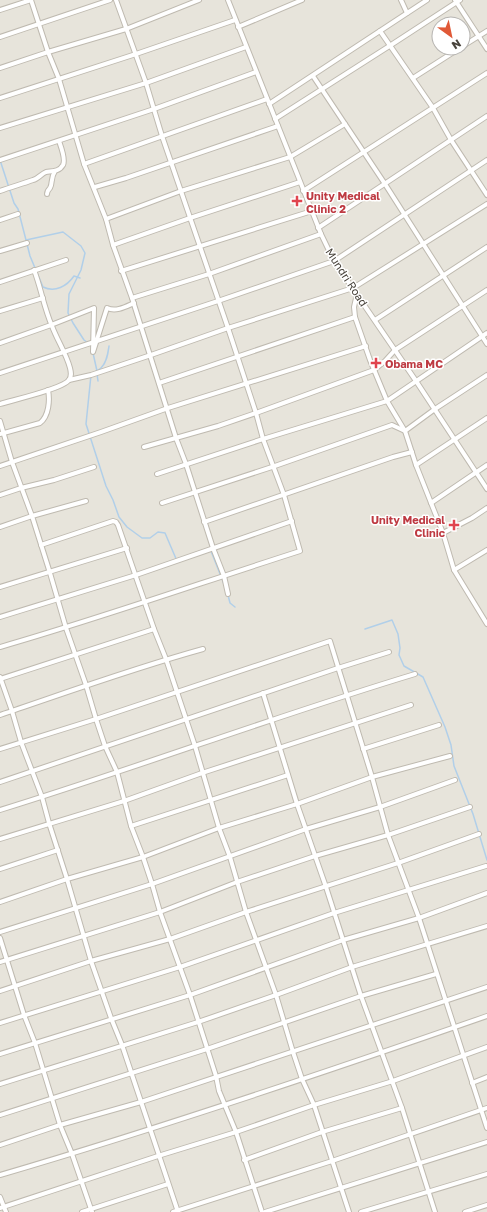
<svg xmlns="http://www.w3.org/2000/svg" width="487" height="1212" font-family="'Golos Text',sans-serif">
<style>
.residential{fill:#e7e4db;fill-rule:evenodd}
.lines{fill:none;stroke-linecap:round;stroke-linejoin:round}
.stream{stroke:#b1cfe9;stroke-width:1.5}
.street-casing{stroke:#bfbab0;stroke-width:6}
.street{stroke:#fff;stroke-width:4}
.health-dot{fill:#e0444e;stroke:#fff;stroke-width:1.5}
.labels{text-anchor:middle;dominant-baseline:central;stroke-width:3;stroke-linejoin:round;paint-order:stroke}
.health-label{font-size:11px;font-weight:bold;fill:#be3a42;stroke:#fff;text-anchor:start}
.street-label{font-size:11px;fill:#48433b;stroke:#fff}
</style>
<rect width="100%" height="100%" fill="#f4f2ec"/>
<path class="residential" d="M0 0H487V1212H0ZM439 24H463V48H439Z"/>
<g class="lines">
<g class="stream">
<polyline points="0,160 14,203 18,209 26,240"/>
<polyline points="26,240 63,232 81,246 85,253 81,270 69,294 68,313 73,323 84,340 91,345 91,347"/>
<path d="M27 244 30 256 43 287C55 293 67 286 74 276L80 278"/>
<polyline points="93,353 97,371"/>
<path d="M93 373C96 371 99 370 101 368 107 362 108 353 109 346"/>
<polyline points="97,374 98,381"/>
<polyline points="91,375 86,424 106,486 113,500 119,517 127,527 142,538 150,538 158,532 165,533 177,561"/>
<polyline points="211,551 224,584"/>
<polyline points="228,595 230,603 235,607"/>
<polyline points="365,629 392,620 398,634 400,648 399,655 404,666 423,677 445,727 451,745 454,766 473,814 487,860"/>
</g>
<g class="street-casing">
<g id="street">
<polyline points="31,0 48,52 59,79 84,164 106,219 113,245 132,298 176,438 186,464 213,548 224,576 228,594"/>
<polyline points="228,0 321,234 334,261 416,381 487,489"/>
<polyline points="401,0 407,13"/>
<polyline points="455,0 487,49"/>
<polyline points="0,10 31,0"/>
<polyline points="238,27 302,0"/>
<polyline points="380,31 433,108 451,140 487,195"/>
<polyline points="0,37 110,0"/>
<polyline points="463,46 487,31"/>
<polyline points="0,68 48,52 126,29 199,0"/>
<polyline points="313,76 385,184 487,344"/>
<polyline points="413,78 460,48"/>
<polyline points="0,98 136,54 235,20"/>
<polyline points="269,104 427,0"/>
<polyline points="275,119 391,45 460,0"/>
<polyline points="0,128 146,83 246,47"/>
<polyline points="0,160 154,109 256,72"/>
<polyline points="84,164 267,99"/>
<polyline points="95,187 126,178 278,126"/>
<path d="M0 191C11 187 22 184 33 180 38 179 41 174 46 172 52 171 59 172 63 165 66 159 61 147 59 141"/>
<polyline points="303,191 487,73"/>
<path d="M47 194C47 192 48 190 50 188 53 183 50 179 55 171"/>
<polyline points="106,219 181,191 290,157 345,124"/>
<polyline points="0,220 18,214"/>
<polyline points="318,228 487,116"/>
<polyline points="113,245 190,218 300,182"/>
<polyline points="0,251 27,243"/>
<polyline points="121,271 312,211"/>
<polyline points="0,282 66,260"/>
<polyline points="357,294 354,307 355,317 370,360 387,401 405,431 416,465 443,533 454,570 487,624"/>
<polyline points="132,298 209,274 321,234"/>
<polyline points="0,311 43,298"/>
<polyline points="375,320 487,247"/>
<path d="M0 343 51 325 94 308 93 352 107 308C116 312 125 307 134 303"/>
<polyline points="0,373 218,301 334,261 487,160"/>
<polyline points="69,380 91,375 151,355 228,328 353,288 487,204"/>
<polyline points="159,383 355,317"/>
<path d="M0 404C13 400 62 389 69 380 72 376 71 372 70 368 66 353 57 340 52 326 44 308 41 288 34 270"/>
<polyline points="0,421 12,462 32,516 50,573 66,628 86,685 96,719 105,746 117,772 131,826 143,857 152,884 160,912 190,995 216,1076 219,1091 236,1132 262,1212"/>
<path d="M0 434 40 423C49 416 50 400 48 390"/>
<polyline points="144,447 218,426 256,413 374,370 385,361 395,350 487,290"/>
<polyline points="416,465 487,418"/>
<polyline points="0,466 101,432 168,408 366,346"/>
<polyline points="157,474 263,439 387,401 487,333"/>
<polyline points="0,495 21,488 54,480 94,467"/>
<polyline points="162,503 272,467 392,425 405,431 435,409 487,375"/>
<polyline points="431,503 487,465"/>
<polyline points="204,522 393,457 412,452"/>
<polyline points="0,527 32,516 86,501"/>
<polyline points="443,533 472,518 487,508"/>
<polyline points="41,545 113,521 116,522 118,525 154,629 166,659 195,746 219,828 230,857 246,912 276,995 293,1052 302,1079 314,1105 349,1212"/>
<polyline points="454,570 487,550"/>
<polyline points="0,587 127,548"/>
<polyline points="0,617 136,575 292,521"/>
<path d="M0 647C101 618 200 583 300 551L284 495 263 439 256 413 228 328 162 136 146 83 116 0"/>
<polyline points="0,677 12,711 21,742 42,797 49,823 67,879 91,961 111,1018 122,1045 178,1212"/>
<polyline points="0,679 154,629"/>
<polyline points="263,693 297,804 326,887 361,996 402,1108 435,1212"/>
<path d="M0 715C68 692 134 668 203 649"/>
<polyline points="0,749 96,719 330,641 372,777 388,835 419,918 487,1128"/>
<polyline points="363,749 439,725"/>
<polyline points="0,782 338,668 389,652"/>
<path d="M0 810C139 767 276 716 415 674"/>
<polyline points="131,826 288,775"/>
<polyline points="0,839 124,801 202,773 411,705"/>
<polyline points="0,869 58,850"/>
<polyline points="0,902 67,879 143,857 219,828 297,804 372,777 450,756"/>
<polyline points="0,932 152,884 306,829 380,807 455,780"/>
<polyline points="0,938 24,1015 35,1043 60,1125 72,1154 92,1212"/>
<polyline points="0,962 160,912 237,882 315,856 388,835 470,807"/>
<polyline points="0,991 91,961 170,939 246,912 398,863 479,834"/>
<polyline points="0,1023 180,967 334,913 486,866"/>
<polyline points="0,1054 190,995 343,940 419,918 487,893"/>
<polyline points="472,1083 487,1077"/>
<polyline points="0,1084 198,1022 276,995 352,967 487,926"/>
<polyline points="0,1115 207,1049 361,996 436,974"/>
<polyline points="0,1145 60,1125 141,1102 487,987"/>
<polyline points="244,1160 322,1132 402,1108"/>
<path d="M0 1175C164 1127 326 1072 487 1016"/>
<polyline points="0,1197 6,1212"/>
<polyline points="0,1208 158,1156 236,1132 314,1105 393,1081 487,1047"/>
<polyline points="82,1212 168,1184"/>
<polyline points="173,1212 332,1161 487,1108"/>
<polyline points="265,1212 487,1142"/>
<polyline points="361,1212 487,1174"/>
<polyline points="465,1212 487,1205"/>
</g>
</g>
<use href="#street" class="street"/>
</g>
<g class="health-dot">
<path d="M295 195h4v4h4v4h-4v4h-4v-4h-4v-4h4z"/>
<path d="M374 357h4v4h4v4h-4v4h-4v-4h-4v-4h4z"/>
<path d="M452 519h4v4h4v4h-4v4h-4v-4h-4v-4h4z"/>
</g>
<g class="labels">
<g class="health-label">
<text x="306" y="195">Unity Medical<tspan x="306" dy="13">Clinic 2</tspan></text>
<text x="385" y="363">Obama MC</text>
<text x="445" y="519" text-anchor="end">Unity Medical<tspan x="445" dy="13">Clinic</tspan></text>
</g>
<g class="street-label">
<text transform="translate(347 277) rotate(57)">Mundri Road</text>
</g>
</g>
<g transform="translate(451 36) rotate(147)"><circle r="19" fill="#ffffff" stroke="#b6b4b1"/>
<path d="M0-3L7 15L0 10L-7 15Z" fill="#e05937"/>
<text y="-6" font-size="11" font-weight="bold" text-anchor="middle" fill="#48433b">N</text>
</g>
</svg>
